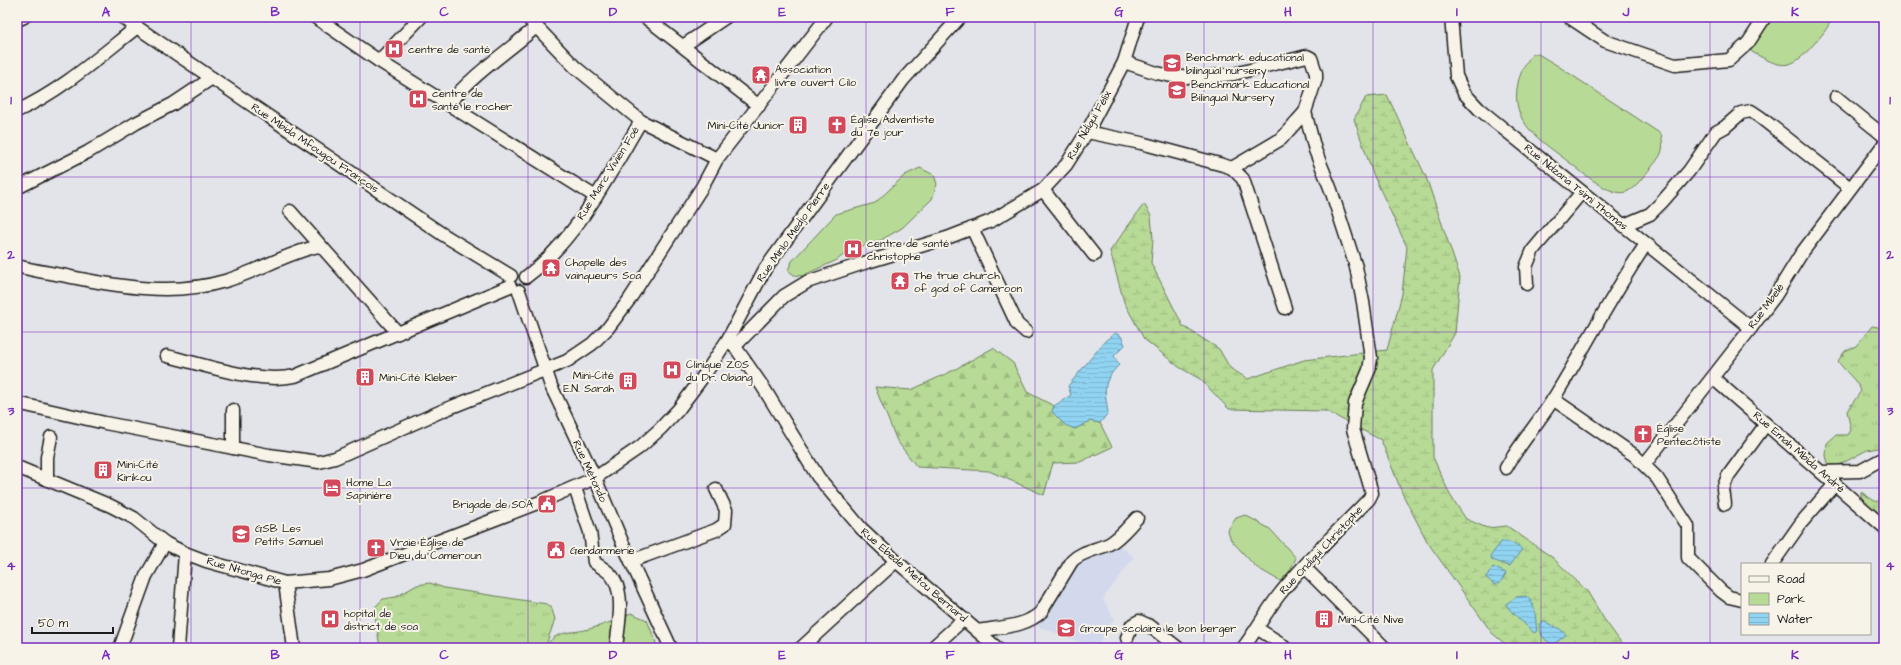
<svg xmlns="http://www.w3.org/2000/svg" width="1901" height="665" font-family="'Architects Daughter',sans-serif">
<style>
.built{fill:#d3d9ec}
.grass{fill:url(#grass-tufts);stroke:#6a7c59}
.forest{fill:url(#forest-firs);stroke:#6a7c59}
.wetland{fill:url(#wetland-marsh);stroke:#6a7c59}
.park{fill:#b7db96;stroke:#6a7c59}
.water{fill:url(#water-rules);stroke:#628a9c}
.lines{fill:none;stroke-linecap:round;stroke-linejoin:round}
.minor-casing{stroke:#1c1c1c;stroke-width:15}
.minor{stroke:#f7f3e8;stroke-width:12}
.grid{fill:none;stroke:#7b2cbf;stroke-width:1;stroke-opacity:0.55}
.labels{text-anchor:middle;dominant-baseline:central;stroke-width:4;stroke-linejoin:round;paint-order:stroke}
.poi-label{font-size:11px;fill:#1c1c1c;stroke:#f7f3e8;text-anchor:start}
.street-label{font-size:11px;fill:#1c1c1c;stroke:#f7f3e8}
.neatline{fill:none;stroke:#7b2cbf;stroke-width:1.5}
.grid-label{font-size:13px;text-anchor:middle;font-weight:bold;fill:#7b2cbf}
</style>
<defs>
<pattern id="grass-tufts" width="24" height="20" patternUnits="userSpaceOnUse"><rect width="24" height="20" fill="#b7db96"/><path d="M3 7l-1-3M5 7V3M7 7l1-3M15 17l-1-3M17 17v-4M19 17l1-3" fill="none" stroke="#9dbb81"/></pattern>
<pattern id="forest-firs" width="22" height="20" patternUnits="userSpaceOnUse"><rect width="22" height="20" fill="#b7db96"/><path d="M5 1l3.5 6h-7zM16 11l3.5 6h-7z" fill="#9dbb81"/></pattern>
<pattern id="wetland-marsh" width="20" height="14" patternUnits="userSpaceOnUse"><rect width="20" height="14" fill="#b7db96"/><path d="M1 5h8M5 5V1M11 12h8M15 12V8" fill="none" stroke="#9dbb81"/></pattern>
<pattern id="water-rules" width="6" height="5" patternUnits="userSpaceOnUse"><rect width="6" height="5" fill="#90d4f2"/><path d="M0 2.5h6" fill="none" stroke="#7cb5cf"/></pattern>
</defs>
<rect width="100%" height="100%" fill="#e2e4ea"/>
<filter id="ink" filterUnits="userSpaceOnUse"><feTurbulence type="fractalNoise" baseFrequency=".025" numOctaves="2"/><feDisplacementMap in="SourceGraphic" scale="8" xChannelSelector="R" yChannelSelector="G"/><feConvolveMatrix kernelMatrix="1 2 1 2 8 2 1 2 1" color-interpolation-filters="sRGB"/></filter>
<g filter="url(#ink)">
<polygon class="built" points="1120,546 1134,557 1103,599 1114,619 1096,648 1037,626 1079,558"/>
<g class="grass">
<path d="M1872 326 1878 327 1884 331V447L1867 450 1830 470 1826 456 1827 443 1836 435H1848L1851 430 1847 411 1861 391C1858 381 1844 371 1838 361L1845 351 1856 346Z"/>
<polygon points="1861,492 1876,502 1884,497 1884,522 1861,501"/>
<polygon points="430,583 444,588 547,604 551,607 555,619 545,648 380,648 374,608 383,599 396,597 417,585"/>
</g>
<polygon class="forest" points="993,348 1013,363 1027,392 1054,406 1052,412 1075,429 1090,421 1100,423 1112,447 1080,462 1053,463 1044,495 989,471 917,467 897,441 875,387 911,390 952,371"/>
<polygon class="wetland" points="1387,95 1426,177 1460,277 1455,333 1433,370 1433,457 1450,495 1466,519 1487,528 1507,526 1553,558 1587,591 1604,619 1625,648 1510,648 1492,633 1428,543 1403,495 1381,440 1326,411 1229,409 1200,379 1179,367 1144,339 1124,302 1110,251 1144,204 1151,216 1153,239 1151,263 1183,326 1219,349 1230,368 1248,379 1304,360 1387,350 1402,294 1407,247 1373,174 1354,119 1366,97"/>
<g class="park">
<path d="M1754 17H1832C1828 29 1821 36 1813 45 1790 72 1781 68 1752 52L1750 49Z"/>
<path d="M1533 54H1538L1558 66 1661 134C1665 153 1661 155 1650 169 1643 176 1636 188 1626 192 1610 197 1582 172 1570 163 1542 141 1509 124 1518 83 1520 73 1526 61 1533 54Z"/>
<polygon points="920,168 934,175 937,184 932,199 902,228 881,240 850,250 837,260 802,276 794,275 788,270 792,261 836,214 875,203 905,175"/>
<polygon points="1245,515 1270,529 1296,558 1289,573 1280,581 1256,567 1231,540 1228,532 1229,528 1236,518"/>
<path d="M631 613 647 620 658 648H545C555 629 572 634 589 629 604 625 617 620 631 613Z"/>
</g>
<g class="water">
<path d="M1115 333 1121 336 1125 345 1114 356 1119 365C1101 383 1105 390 1108 413L1100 423 1090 421 1075 429 1065 425 1052 412 1054 406 1071 395 1068 386 1105 341Z"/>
<polygon points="1503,540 1512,543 1522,549 1510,566 1492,560 1491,555"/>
<polygon points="1493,567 1506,573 1500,583 1494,585 1486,577"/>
<path d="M1526 596C1537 604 1535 620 1537 631L1534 633 1509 609 1506 604 1516 597Z"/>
<path d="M1543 621 1560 629 1566 635 1554 644C1543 641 1541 635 1539 624Z"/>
</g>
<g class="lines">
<g class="minor-casing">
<g id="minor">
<polyline points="122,17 442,234 511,276"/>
<polyline points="315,17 379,61 596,197"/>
<polyline points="527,17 575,67 641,121 717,159"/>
<polyline points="645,17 759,106"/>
<polyline points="1451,17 1456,76 1464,93 1479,109 1751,328"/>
<polyline points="1569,17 1605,41 1675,65 1729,60 1748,43 1765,17"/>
<polyline points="17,20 24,17"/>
<polyline points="683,46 726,17"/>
<polyline points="379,61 421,17"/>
<polyline points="1124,62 1157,73 1176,77 1202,77 1234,74 1307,56 1311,58 1316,73 1316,79 1305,112 1281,139 1232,168"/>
<polyline points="1836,97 1884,136"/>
<path d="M449 104C474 73 506 53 536 27"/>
<path d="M17 111C61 91 99 57 137 27"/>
<polyline points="1087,132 1141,143 1223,165 1232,168 1243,179 1285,308"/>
<polyline points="17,188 88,152 136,123 173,104 212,78"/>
<polyline points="1043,190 1094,255"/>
<polyline points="290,211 398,333"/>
<polyline points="1624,225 1650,214 1662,202 1689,171 1716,132 1725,127 1741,113 1751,111 1760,117 1850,188"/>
<polyline points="972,228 1017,324 1026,332"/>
<path d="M17 266C34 271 53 273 71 277 121 287 174 296 225 281 257 272 286 253 319 246"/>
<path d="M526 277C578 238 608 176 641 121"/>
<polyline points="1527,284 1526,267 1533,250 1582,192"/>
<polyline points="519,291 551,386 595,478 623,544 671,648"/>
<polyline points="731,341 763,387 818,477 861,528 896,561 997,648"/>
<polyline points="735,346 784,296 807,282 864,263 947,238 991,221 1043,190 1066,165 1087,132 1124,62 1138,17"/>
<path d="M167 356C205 365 258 384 295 376L510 286"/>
<polyline points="1713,378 1884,527"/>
<polyline points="1553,399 1634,455 1657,478 1688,526 1688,558 1721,591 1729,597 1742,600"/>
<polyline points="17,403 105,423 269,455 319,462 335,458 444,410 567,361 592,344 608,328 629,300 702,187 717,159 827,17"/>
<polyline points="233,410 233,448"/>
<polyline points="1644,465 1751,328 1775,296 1801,254 1884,144"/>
<polyline points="17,467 111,506 134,518 165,543 185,553 206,561 285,583 329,579 363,570 540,502 595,478 640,447 660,429 678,410 705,374 728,339 765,269 903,80 960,17"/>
<path d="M1506 468C1520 443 1539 422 1554 398 1585 347 1613 293 1646 244"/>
<polyline points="1821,472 1860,471 1884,458"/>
<polyline points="47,480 47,457 51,437"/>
<path d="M575 488 590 532 594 562C600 567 610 571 614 579 625 598 618 627 616 648"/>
<polyline points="1725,504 1723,489 1728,476 1766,424"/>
<polyline points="631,561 716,530 725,524 726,510 716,489"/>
<polyline points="1772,564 1801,523 1835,484"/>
<polyline points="1304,567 1385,648"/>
<polyline points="285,583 294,648"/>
<polyline points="1258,629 1277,641 1285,648"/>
<path d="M978 631C1000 627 1026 627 1041 612L1072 561C1082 551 1096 550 1109 544 1120 538 1128 527 1137 518"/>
<polyline points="1127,638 1132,625 1139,621 1150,626 1178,648"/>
<polyline points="120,648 146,576 165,543"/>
<polyline points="178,648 185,553"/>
<polyline points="801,648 896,561"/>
<polyline points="932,648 964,619"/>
<path d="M1243 648C1256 631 1266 612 1279 595 1306 561 1339 530 1369 499L1372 493 1353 429 1355 403 1369 370 1371 358 1363 302 1356 267 1331 190 1315 150 1305 112"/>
</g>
</g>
<use href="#minor" class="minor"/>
</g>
</g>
<path class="grid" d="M191 17V648M360 17V648M528 17V648M697 17V648M866 17V648M1035 17V648M1204 17V648M1373 17V648M1541 17V648M1710 17V648M17 177H1884M17 332H1884M17 488H1884"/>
<defs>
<g id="hospital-square" transform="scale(1)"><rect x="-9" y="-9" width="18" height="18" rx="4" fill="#d1495b" stroke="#f7f3e8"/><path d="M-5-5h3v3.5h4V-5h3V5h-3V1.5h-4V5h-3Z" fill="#fff"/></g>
<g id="school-square" transform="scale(1)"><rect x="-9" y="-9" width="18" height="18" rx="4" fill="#d1495b" stroke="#f7f3e8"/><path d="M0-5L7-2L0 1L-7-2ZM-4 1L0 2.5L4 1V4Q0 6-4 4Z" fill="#fff"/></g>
<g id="temple-square" transform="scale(1)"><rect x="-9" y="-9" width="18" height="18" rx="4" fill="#d1495b" stroke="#f7f3e8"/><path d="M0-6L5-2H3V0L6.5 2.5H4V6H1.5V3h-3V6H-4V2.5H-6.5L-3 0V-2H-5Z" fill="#fff"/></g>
<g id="building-square" transform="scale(1)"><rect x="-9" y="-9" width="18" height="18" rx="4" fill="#d1495b" stroke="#f7f3e8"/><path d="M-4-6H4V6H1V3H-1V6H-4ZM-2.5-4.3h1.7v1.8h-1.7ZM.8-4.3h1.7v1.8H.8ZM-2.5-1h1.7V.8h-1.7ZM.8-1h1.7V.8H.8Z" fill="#fff"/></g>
<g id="church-square" transform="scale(1)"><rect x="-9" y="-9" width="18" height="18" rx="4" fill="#d1495b" stroke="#f7f3e8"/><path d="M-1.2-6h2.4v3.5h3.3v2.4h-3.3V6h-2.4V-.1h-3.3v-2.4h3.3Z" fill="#fff"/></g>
<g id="hotel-square" transform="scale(1)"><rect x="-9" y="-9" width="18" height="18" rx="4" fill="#d1495b" stroke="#f7f3e8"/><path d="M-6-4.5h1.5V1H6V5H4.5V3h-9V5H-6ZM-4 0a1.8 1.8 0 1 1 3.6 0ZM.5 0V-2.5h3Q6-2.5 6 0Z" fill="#fff"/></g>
<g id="civic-square" transform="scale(1)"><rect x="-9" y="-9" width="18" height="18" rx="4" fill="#d1495b" stroke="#f7f3e8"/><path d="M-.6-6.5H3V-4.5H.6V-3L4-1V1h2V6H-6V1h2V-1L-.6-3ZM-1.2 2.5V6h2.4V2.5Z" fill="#fff"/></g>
</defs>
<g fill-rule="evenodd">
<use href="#hospital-square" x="394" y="49"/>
<use href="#school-square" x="1172" y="63"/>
<use href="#temple-square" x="761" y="75"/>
<use href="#school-square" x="1177" y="90"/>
<use href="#hospital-square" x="418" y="99"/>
<use href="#building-square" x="798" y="125"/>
<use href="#church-square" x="837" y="125"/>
<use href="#hospital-square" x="853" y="249"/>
<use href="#temple-square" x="551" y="268"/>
<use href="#temple-square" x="900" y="281"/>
<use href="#hospital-square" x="672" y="370"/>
<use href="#building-square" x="365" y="377"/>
<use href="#building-square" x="628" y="381"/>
<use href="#church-square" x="1643" y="434"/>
<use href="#building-square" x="103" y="470"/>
<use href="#hotel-square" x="332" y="488"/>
<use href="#civic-square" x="547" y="504"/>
<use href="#school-square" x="241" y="534"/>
<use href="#church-square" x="376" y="548"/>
<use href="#civic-square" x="556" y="550"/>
<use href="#hospital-square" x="330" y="619"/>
<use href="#building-square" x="1324" y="619"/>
<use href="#school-square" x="1066" y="628"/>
</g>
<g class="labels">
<g class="poi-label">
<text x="408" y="49">centre de santé</text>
<text x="1186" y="57">Benchmark educational<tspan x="1186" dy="13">bilingual nursery</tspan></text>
<text x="775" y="69">Association<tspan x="775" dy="13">livre ouvert Cilo</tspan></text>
<text x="1191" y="84">Benchmark Educational<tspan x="1191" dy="13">Bilingual Nursery</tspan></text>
<text x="432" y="93">centre de<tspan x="432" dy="13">santé le rocher</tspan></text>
<text x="851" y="119">Église Adventiste<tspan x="851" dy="13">du 7e jour</tspan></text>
<text x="784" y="125" text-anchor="end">Mini-Cité Junior</text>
<text x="867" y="243">centre de santé<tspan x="867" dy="13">christophe</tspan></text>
<text x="565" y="262">Chapelle des<tspan x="565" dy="13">vainqueurs Soa</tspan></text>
<text x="914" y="275">The true church<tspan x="914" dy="13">of god of Cameroon</tspan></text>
<text x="686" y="364">Clinique ZOS<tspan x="686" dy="13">du Dr. Obiang</tspan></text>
<text x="614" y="375" text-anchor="end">Mini-Cité<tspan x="614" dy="13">E.N. Sarah</tspan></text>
<text x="379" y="377">Mini-Cité Kleber</text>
<text x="1657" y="428">Église<tspan x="1657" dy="13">Pentecôtiste</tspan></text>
<text x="117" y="464">Mini-Cité<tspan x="117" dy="13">Kirikou</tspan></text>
<text x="346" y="482">Home La<tspan x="346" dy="13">Sapinière</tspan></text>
<text x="533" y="504" text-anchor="end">Brigade de SOA</text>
<text x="255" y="528">GSB Les<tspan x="255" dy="13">Petits Samuel</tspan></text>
<text x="390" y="542">Vraie Église de<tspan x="390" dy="13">Dieu du Cameroun</tspan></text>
<text x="570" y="550">Gendarmerie</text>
<text x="344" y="613">hopital de<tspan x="344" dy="13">district de soa</tspan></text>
<text x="1338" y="619">Mini-Cité Nive</text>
<text x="1080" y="628">Groupe scolaire le bon berger</text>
</g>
<g class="street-label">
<text transform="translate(1089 125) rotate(-60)">Rue Ndigui Félix</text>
<text transform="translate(315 148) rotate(34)">Rue Mbida Mfougou François</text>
<text transform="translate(608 173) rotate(-58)">Rue Marc Vivien Foé</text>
<text transform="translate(1576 187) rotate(39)">Rue Ndzana Tsimi Thomas</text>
<text transform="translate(793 232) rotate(-55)">Rue Minlo Medjo Pierre</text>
<text transform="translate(1766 306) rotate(-54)">Rue Mbelé</text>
<text transform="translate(1799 452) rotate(41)">Rue Emah Mbida André</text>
<text transform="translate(590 471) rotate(65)">Rue Métondo</text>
<text transform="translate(1321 550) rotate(-47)">Rue Ondigui Christophe</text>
<text transform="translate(244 571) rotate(16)">Rue Ntonga Pie</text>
<text transform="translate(914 575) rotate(41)">Rue Ebede Metou Bernard</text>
</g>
</g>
<rect width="1901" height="665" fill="none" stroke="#f7f3e8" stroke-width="44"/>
<rect x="1741" y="563" width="130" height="72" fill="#f7f3e8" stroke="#9f9d96"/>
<rect x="1749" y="576" width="20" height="6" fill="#f7f3e8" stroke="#9f9d96"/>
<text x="1777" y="583" font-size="12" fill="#1c1c1c">Road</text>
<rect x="1749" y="593" width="20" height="12" fill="#b7db96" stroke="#9f9d96"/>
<text x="1777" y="603" font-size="12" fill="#1c1c1c">Park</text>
<rect x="1749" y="613" width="20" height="12" fill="url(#water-rules)" stroke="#9f9d96"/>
<text x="1777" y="623" font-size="12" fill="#1c1c1c">Water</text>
<path d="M32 627v6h81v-6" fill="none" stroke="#1c1c1c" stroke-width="2"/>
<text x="38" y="627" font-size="12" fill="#1c1c1c" stroke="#f7f3e8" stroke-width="3" paint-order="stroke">50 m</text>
<rect x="22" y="22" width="1857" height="621" class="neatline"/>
<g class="grid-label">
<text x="106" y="16">A</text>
<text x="275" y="16">B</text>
<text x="444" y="16">C</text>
<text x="613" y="16">D</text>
<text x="782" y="16">E</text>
<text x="950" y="16">F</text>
<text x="1119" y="16">G</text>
<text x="1288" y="16">H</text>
<text x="1457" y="16">I</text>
<text x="1626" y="16">J</text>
<text x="1795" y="16">K</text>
<text x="11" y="104">1</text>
<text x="1890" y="104">1</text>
<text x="11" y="259">2</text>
<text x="1890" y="259">2</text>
<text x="11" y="415">3</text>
<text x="1890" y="415">3</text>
<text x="11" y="570">4</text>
<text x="1890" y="570">4</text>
<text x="106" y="659">A</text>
<text x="275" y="659">B</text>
<text x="444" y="659">C</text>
<text x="613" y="659">D</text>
<text x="782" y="659">E</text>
<text x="950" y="659">F</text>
<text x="1119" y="659">G</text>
<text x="1288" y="659">H</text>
<text x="1457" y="659">I</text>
<text x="1626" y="659">J</text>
<text x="1795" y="659">K</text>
</g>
</svg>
